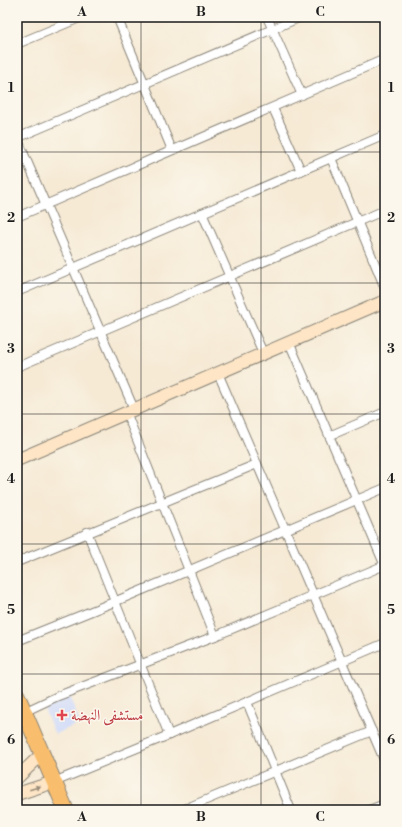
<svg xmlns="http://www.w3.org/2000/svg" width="402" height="827" font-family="'Libre Bodoni',Amiri,serif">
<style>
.built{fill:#cfdafa}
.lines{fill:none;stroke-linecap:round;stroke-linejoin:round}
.street-casing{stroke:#898378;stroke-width:10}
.secondary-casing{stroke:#898378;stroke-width:14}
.highway-casing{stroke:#898378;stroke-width:17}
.street{stroke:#fff;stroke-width:8}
.secondary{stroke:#fde5c5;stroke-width:12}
.highway{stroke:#f9be6d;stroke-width:15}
.oneway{fill:#988b79}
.grid{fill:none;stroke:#1c1c1c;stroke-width:1;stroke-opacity:0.55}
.health-dot{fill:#e0444e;stroke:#fbf7ec;stroke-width:1.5}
.labels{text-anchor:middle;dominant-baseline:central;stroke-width:3;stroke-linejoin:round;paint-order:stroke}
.health-label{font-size:15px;fill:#be3a42;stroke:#fbf7ec;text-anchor:start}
.neatline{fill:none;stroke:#1c1c1c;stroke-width:1.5}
.grid-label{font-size:13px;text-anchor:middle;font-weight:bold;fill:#1c1c1c}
</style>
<rect width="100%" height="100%" fill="#fbf7ec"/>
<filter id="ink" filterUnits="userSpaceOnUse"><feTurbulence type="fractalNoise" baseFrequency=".025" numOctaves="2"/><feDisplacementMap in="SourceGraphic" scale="8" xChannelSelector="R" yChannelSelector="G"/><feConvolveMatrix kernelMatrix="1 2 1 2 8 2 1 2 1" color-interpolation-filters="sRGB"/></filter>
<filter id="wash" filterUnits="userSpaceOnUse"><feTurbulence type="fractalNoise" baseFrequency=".012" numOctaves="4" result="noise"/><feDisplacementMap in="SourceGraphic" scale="16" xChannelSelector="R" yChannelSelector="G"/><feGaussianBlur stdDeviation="0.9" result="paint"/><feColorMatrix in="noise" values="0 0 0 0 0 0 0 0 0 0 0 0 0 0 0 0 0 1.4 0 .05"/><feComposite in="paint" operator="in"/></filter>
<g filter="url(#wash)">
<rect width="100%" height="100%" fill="#f6ead5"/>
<polygon class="built" points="69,696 80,723 55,734 43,707"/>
</g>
<g filter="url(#ink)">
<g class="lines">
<g class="street-casing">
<g id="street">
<polyline points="117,17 172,150"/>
<polyline points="267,17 302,95"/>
<polyline points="383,17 385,22"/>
<polyline points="17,44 82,17"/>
<polyline points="273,108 301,171"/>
<polyline points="17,138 301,17"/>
<polyline points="17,138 134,409"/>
<polyline points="331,158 385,288"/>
<polyline points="202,213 263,353"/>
<polyline points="17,217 385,59"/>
<polyline points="17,292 385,135"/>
<polyline points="289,342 385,566"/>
<polyline points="17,367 385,210"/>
<polyline points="218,373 385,762"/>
<polyline points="126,412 215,636"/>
<polyline points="329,436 385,412"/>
<polyline points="87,532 169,735"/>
<polyline points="17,562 257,464"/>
<polyline points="17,641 114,602 385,488"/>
<polyline points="247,702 291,810"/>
<polyline points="24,712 58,696 215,636 385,565"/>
<polyline points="54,782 169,735 385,643"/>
<polyline points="182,810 372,731"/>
<polyline points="369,810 385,804"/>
</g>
</g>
<g class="secondary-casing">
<g id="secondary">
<polyline points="17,460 385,301"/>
<polyline points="17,778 42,754"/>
<polyline points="17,794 54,782"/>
</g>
</g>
<g class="highway-casing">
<polyline id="highway" points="17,695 66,810"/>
</g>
<use href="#street" class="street"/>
<use href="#secondary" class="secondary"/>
<use href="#highway" class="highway"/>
</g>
<defs><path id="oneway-solid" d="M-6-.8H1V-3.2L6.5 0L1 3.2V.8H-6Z"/></defs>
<use class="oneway" href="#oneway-solid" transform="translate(35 788) rotate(-18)"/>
</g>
<path class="grid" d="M141 17V810M261 17V810M17 152H385M17 283H385M17 414H385M17 544H385M17 674H385"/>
<path class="health-dot" d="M60 709h4v4h4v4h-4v4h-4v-4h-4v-4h4z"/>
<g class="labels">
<g class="health-label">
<text x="71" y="715">مستشفى النهضة</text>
</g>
</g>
<rect width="402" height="827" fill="none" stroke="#fbf7ec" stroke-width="44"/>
<rect x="22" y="22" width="358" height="783" class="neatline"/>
<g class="grid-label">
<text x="82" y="16">A</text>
<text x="201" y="16">B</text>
<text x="320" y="16">C</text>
<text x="11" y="92">1</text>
<text x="391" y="92">1</text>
<text x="11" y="222">2</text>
<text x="391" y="222">2</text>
<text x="11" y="353">3</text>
<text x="391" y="353">3</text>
<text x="11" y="483">4</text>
<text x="391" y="483">4</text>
<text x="11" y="614">5</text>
<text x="391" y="614">5</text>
<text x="11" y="744">6</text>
<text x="391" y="744">6</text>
<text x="82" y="821">A</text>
<text x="201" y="821">B</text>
<text x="320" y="821">C</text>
</g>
</svg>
